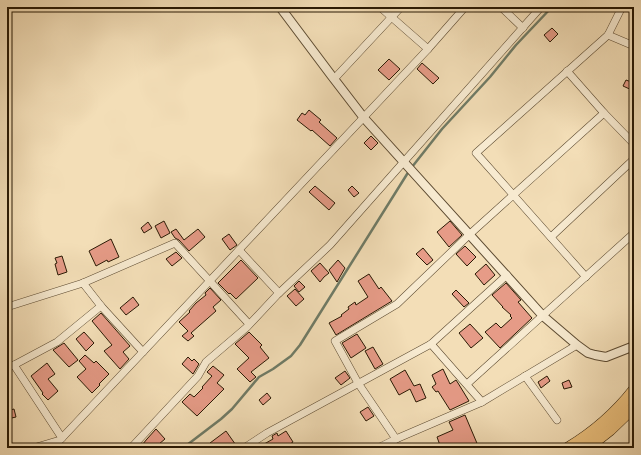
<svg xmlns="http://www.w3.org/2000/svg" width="641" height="455" font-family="Vollkorn,serif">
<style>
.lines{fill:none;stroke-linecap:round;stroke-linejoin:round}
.stream{stroke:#6f7b66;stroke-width:2.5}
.building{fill:#e69b87;stroke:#291904}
.minor-casing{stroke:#5c4a31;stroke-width:8}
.tertiary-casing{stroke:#5c4a31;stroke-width:10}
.primary-casing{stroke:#291904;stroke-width:12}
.minor{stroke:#f7ead0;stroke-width:7}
.tertiary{stroke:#f7ead0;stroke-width:8}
.primary{stroke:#eabf7c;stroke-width:11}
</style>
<rect width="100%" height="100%" fill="#f3deb7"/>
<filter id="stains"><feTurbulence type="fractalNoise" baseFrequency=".005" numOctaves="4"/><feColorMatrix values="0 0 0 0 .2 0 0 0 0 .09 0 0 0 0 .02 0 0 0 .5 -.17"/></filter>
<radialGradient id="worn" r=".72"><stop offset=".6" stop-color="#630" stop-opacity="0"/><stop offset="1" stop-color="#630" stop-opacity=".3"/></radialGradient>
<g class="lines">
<g class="stream">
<polyline points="412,167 442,129 490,77 516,45 552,7"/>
<polyline points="183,448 221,419 232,409 259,377 273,369 291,356 300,345 409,171"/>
</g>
</g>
<g class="building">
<polygon points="552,28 558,34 550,42 544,35"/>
<polygon points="389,59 400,69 389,80 378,70"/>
<polygon points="422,63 439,78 433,84 417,69"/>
<polygon points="626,80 634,83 634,91 623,86"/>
<polygon points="309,110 321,120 319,122 337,138 330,146 312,130 311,131 297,120 302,113 305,115"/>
<polygon points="371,136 378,143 371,150 364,143"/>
<polygon points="315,186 335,203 329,210 309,192"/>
<polygon points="352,186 359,193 354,197 348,190"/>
<polygon points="164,221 170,233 161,238 155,226"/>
<polygon points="450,221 462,235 449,247 437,232"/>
<polygon points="148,222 152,228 144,233 141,228"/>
<polygon points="176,229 184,240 198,229 205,237 189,251 179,240 175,238 171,232"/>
<polygon points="229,234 237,245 230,250 222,239"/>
<polygon points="111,239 119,257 108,262 107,260 96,266 89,251"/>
<polygon points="465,246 476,257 467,266 456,254"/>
<polygon points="423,248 433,260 427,265 416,254"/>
<polygon points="176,252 182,258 172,266 166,259"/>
<polygon points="62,256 67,272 58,275 55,264 57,263 55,258"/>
<polygon points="241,260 258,278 236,299 230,293 229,294 218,283"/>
<polygon points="338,260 345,268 337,282 329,270"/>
<polygon points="320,263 329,273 324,277 320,282 311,271"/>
<polygon points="486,264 495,275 484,285 475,274"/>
<polygon points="369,274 379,289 381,287 392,301 336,335 329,323 342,316 341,315 349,309 348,307 355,302 356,305 368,297 358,281"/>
<polygon points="299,281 305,287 299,292 294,286"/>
<polygon points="506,283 521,300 518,302 532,318 500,348 485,332 496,323 501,328 512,318 510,316 511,315 502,307 503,307 492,295"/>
<polygon points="210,288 221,300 213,307 216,311 191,333 194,336 188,341 182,336 188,331 179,322 190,312 189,311 196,303 206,295 205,293"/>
<polygon points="295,289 304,299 296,306 287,296"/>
<polygon points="456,290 469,303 464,307 452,294"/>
<polygon points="133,297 139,305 126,315 120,308"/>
<polygon points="101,313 130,346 123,352 129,359 120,369 104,351 112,345 92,321"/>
<polygon points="470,324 483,338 471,348 459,333"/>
<polygon points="84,332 94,343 86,351 76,339"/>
<polygon points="249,332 262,345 260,347 269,358 251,372 256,377 250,382 237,369 249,358 235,344"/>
<polygon points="357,334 366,348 351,358 342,343"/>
<polygon points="64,343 78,360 69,367 53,350"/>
<polygon points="373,347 383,364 375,369 365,351"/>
<polygon points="85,355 94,363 96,361 109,374 99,384 100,385 92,393 77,377 86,369 79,361"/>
<polygon points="188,357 192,361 194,359 199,364 193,374 182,364"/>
<polygon points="47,363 55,374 48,379 58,391 48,400 42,394 43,393 31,376"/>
<polygon points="213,366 224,375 217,383 224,389 197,416 182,402 190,394 194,397 203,388 202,387 212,376 207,372"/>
<polygon points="443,369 450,384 456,380 458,383 469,401 450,410 438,391 436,392 432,387 436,384 432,375"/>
<polygon points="405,370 414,386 420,384 426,398 416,402 410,389 399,395 390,379"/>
<polygon points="345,371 350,378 341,385 335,378"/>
<polygon points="547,376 550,381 541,388 538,382"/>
<polygon points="569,380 572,387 564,389 562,383"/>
<polygon points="267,393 271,398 263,405 259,400"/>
<polygon points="368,407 374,416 366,421 360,412"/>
<polygon points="14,409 16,417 7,419 7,411"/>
<polygon points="465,415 479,448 441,448 437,437 453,430 449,422"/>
<polygon points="156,429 165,439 159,444 163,448 145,448 142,445 147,439"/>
<polygon points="226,431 238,448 210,448 210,443"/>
<polygon points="286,431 293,442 284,448 257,448 273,439 272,436 277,433 278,436"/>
</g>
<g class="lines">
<g class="minor-casing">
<g id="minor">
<polyline points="380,7 428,49"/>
<polyline points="501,7 523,28"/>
<polyline points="608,35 634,46"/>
<polyline points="567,71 604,113 634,144"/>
<polyline points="334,79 401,7"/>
<polyline points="551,237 634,159"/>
<polyline points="239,250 279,293"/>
<polyline points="586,277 476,153 608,35 622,7"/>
<polyline points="83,283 101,306 143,352"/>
<polyline points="7,307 83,283 175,243 249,324"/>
<polyline points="431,344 482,402"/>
<polyline points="14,365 62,438"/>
<polyline points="7,367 14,365 57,342 101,306"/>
<polyline points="525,376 557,420"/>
<polyline points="467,384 634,233"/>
<polyline points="396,439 358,383 335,341 397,304 470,234 604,113"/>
<polyline points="33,448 60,440 428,49 465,7"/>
<polyline points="131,448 198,376 206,362 247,327 277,295 330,245 541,7"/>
<polyline points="244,448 267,433 431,344 507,275"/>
<polyline points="378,448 396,439 482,402 577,345"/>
</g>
</g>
<g class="tertiary-casing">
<g id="tertiary">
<polyline points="280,7 331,75 364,118 543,316 577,345 588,353 595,355 606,357 634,346"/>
<polyline points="7,9 10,7"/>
</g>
</g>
<g class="primary-casing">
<g id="primary">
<path d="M568 448C593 433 616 413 634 390"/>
<polyline points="587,448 610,430 634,407"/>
</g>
</g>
<use href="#minor" class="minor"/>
<use href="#tertiary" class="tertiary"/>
<use href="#primary" class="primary"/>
</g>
<rect width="641" height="455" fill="none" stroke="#f3deb7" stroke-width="24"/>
<rect x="8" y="8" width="625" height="439" fill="none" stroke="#291904" stroke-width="2"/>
<rect x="12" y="12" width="617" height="431" fill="none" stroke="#291904"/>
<rect width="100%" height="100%" filter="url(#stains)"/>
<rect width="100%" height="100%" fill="url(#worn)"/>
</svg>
